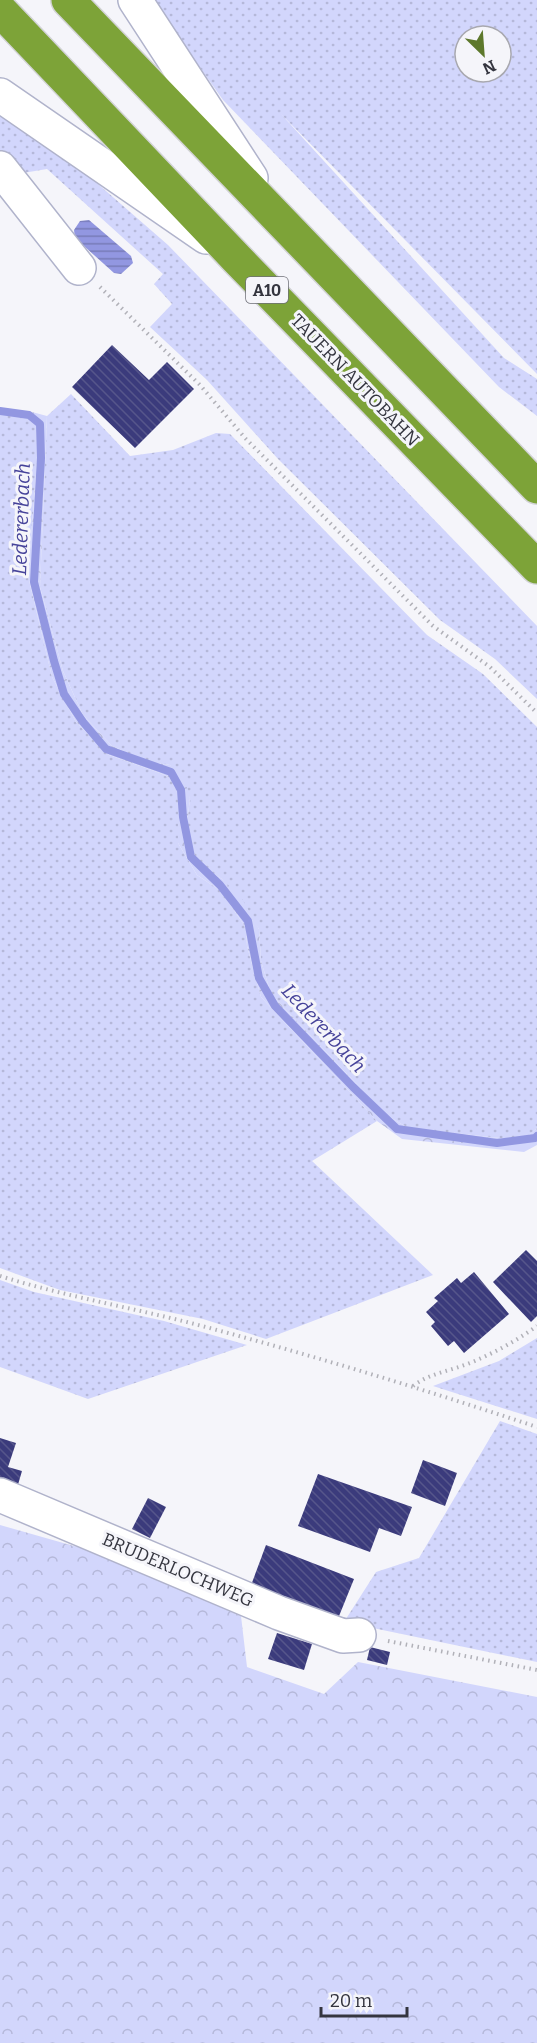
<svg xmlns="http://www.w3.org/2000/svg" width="537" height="2043" font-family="Bitter,serif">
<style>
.grass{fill:url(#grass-dots);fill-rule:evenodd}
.forest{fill:url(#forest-crowns)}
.water{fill:url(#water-rules)}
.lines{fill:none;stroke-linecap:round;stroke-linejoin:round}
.stream{stroke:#9297e1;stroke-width:8}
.building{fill:url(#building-back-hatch)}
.minor-casing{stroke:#b0b3cb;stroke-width:36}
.highway-casing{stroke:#d2d3d5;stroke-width:36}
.path{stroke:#b1b1b8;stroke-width:4;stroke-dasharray:1.5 4.5;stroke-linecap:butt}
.minor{stroke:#fff;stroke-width:33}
.highway{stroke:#7da338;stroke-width:33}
.labels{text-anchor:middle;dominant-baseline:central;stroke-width:6;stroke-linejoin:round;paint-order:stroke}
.shield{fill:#f5f5fa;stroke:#6e6f77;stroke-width:1.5}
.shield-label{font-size:16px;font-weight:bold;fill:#34353f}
.street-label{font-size:18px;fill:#34353f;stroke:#f5f5fa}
.water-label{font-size:20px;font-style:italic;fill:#46439a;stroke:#f5f5fa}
</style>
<defs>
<pattern id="grass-dots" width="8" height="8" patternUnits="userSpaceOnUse" patternTransform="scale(1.5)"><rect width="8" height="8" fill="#d2d6fc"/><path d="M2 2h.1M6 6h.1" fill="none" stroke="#b5b8d9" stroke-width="1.8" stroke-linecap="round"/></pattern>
<pattern id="forest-crowns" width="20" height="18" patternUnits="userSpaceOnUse" patternTransform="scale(1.5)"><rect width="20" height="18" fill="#d2d6fc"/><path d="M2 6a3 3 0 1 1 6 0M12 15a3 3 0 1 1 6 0" fill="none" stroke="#b5b8d9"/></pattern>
<pattern id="water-rules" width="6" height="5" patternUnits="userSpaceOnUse" patternTransform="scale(1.5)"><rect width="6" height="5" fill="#9297e1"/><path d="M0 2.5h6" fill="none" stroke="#787cb8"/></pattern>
<pattern id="building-back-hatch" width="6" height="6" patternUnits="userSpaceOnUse" patternTransform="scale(1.5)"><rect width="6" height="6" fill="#3b3b7c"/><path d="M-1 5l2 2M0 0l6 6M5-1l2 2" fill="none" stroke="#56568b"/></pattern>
</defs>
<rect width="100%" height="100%" fill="#f5f5fa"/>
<g class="grass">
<path d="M152 0H537V374L281 114 504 358 537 379V416L499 387 223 100ZM465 36H501V72H465Z"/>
<polygon points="0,110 83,171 168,245 537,626 537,699 495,659 440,620 278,459 207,380 150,327 172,304 154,284 163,274 47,169 17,174 0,156"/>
<polygon points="71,394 130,456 173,450 216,433 230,434 427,635 483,674 537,727 537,1128 528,1136 509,1139 408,1128 385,1114 271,994 261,961 259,929 222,879 201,866 189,845 187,824 190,798 170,765 149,762 112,746 83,715 63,671 40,587 47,416"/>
<polygon points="0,408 32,412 40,424 28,576 52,677 76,722 109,755 160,773 178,782 178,843 197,875 221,891 246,928 247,946 261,997 377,1121 312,1161 433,1275 266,1339 203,1319 60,1290 0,1268"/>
<polygon points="0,1280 34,1292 164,1321 247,1345 88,1399 0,1367"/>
<polygon points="537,1338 537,1419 433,1386 499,1361"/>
<polygon points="500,1421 537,1434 537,1662 344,1622 376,1572 419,1558"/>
</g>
<g class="forest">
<polygon points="32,412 47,416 40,587 63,671 83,715 112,746 149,762 170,765 184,778 190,798 187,824 189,846 201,866 222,879 241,897 259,929 261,961 271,994 385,1114 408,1128 509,1139 528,1136 537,1128 537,1145 524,1152 402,1139 377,1121 261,997 247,946 246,928 221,891 197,875 178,843 178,782 160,773 109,755 76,722 52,677 28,576 40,424"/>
<polygon points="0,1525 95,1552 241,1616 247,1667 324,1694 358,1662 537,1697 537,2043 0,2043"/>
</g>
<polygon class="water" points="89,220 131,256 133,263 121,274 114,273 75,238 74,230 80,221"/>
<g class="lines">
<polyline class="stream" points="0,411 29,415 40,424 41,458 34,582 54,661 64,694 83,722 106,749 171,772 181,790 183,817 191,857 220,885 248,921 259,978 275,1006 353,1087 397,1129 497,1143 535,1138 537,1136"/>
</g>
<g class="building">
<polygon points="112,345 149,380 167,362 194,389 135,448 72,387"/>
<polygon points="526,1250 537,1261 537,1316 531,1322 493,1282"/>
<polygon points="474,1272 509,1314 464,1353 454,1341 448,1346 431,1326 435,1322 426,1312 438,1301 434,1298 457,1278 461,1283"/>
<polygon points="0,1438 16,1443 8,1467 22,1471 17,1488 0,1483"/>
<polygon points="423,1460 457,1473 445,1506 411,1493"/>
<polygon points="318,1474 412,1507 401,1536 379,1528 370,1552 298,1526"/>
<polygon points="148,1498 166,1507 150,1538 132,1529"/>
<polygon points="266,1545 354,1579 337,1621 250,1588"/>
<polygon points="277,1633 312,1644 304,1670 268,1659"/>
<polygon points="370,1647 390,1652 387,1665 367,1660"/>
</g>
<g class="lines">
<g class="minor-casing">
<g id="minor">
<polyline points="135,0 251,178"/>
<polyline points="0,95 206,237"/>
<polyline points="0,168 79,268"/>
<polyline points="0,1495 279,1613 343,1636 359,1635"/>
</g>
</g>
<g class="highway-casing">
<g id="highway">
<polyline points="68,0 537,487"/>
<polyline points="0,10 237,259 537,567"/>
</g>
</g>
<g class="path">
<polyline points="100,287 200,385 245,438 433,626 490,667 537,713"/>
<path d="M0 1276C67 1297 135 1308 202 1326 315 1356 426 1390 537 1427"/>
<path d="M413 1386C430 1373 450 1371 470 1363 494 1353 516 1341 537 1326"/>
<polyline points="388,1641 537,1670"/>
</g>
<use href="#minor" class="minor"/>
<use href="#highway" class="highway"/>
</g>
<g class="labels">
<rect class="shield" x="246" y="277" width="42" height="26" rx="4.5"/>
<g class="shield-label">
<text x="267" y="290">A10</text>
</g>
<g class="street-label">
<text transform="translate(355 380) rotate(46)">TAUERN AUTOBAHN</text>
<text transform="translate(178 1570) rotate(23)">BRUDERLOCHWEG</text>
</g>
<g class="water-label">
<text transform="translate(21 519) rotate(-88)">Ledererbach</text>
<text transform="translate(324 1028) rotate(47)">Ledererbach</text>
</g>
</g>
<g transform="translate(483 54) rotate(155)"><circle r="28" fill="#f5f5fa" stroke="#a8a8af" stroke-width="1.5"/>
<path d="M0-4.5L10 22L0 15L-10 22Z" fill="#5d782c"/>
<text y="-9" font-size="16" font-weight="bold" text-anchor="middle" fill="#34353f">N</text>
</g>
<path d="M321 2007v9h86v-9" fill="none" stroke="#34353f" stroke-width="3"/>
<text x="330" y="2007" font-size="18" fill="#34353f" stroke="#f5f5fa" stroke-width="4.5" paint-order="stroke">20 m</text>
</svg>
